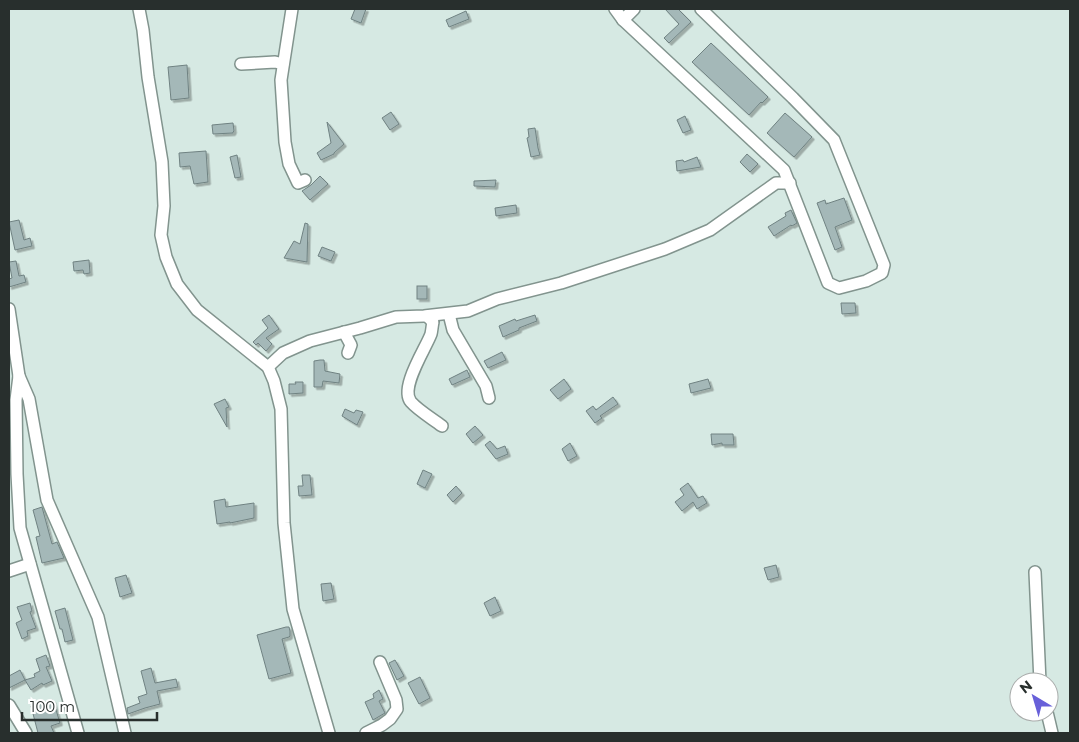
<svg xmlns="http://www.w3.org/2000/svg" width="1079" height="742" font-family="Montserrat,sans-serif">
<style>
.building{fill:#a4b8b8;stroke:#708282;filter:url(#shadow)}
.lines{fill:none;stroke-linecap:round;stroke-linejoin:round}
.minor-casing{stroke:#82948e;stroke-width:14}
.minor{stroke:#fff;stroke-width:11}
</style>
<defs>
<filter id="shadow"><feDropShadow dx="2.5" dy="2.5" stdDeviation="0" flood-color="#0004"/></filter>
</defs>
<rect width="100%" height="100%" fill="#d6e9e3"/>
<g class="building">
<polygon points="355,9 366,9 361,23 351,19"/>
<polygon points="665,9 678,9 691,22 669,43 664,38 679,24"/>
<polygon points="466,11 469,19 449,27 446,20"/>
<polygon points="711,43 768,97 762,103 761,102 749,115 692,62"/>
<polygon points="187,65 189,98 171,100 168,67"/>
<polygon points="391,112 399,124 390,130 382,118"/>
<polygon points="785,113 812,137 794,157 767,133"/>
<polygon points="685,116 691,130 683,133 677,120"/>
<polygon points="327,122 344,144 334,153 334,154 321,160 317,153 331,143"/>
<polygon points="233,123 234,131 233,132 233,133 213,134 212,125"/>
<polygon points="535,128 538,148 540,155 531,157 527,138 529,137 528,129"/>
<polygon points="206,151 208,182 194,184 190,166 180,167 179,153"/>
<polygon points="747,154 758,164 750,172 740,162"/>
<polygon points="237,155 241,177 235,178 230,157"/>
<polygon points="697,157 701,167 677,171 676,161 683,160 684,162"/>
<polygon points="320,176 328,184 310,200 302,191 311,185"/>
<polygon points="496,180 495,187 474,186 474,181"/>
<polygon points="844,198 852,220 835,227 842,247 835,250 817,203 825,200 826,204"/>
<polygon points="516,205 517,213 496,216 495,208"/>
<polygon points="791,210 797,223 792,226 791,225 774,236 768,227 786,216 785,213"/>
<polygon points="19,220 24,240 30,238 32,246 15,250 9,222"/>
<polygon points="305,223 308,224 307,262 284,258 294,241 300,244"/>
<polygon points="322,247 335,252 331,261 318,256"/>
<polygon points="89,260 90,273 84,274 83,270 74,271 73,262"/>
<polygon points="16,261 19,276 24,275 26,282 9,287 9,279 12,278 9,262"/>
<rect x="417" y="286" width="10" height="13"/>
<polygon points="841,303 855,303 856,313 842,314"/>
<polygon points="269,315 279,329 266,338 272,344 266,351 258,343 256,345 253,342 268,328 262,320"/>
<polygon points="535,315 537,321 519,328 519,330 503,337 499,326 515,319 516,321"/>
<polygon points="502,352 506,360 488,368 484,361"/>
<polygon points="320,360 324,360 325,371 340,374 339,383 323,381 322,387 314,387 314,361"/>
<polygon points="467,370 470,377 452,385 449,379"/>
<polygon points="564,379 571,389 558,399 550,390"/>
<polygon points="708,379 711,388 691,393 689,384"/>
<polygon points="295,382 303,382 303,393 289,394 289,384 296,384"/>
<polygon points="613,397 618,404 600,416 602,418 595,423 586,411 593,406 596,410"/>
<polygon points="225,399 229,407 226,408 227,427 214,404"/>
<polygon points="345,409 354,413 356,410 363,412 357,425 342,416"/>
<polygon points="475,426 483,435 473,443 466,434"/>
<polygon points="711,434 733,434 734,445 722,445 722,443 712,445"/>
<polygon points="490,441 497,449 505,446 508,454 496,459 485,445"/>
<polygon points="570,443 577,456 568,461 562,449"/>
<polygon points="423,470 432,474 425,488 417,484"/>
<polygon points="302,475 310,475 312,495 299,496 298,486 303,486"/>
<polygon points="688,483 698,498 703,496 707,503 697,509 693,502 682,511 675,502 684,495 680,489"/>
<polygon points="456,486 462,493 453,502 447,495"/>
<polygon points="225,499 226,507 254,503 254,518 230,523 230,522 217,524 214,501"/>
<polygon points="42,507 52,544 57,542 64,558 42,563 36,537 40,536 33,510"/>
<polygon points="776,565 779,577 768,580 764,568"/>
<polygon points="126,575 132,593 120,597 115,578"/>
<polygon points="331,583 334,599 323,601 321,584"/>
<polygon points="495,597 501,611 490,616 484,603"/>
<polygon points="30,603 32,611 30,612 36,628 27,631 28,636 22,639 16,623 22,620 17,607"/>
<polygon points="65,608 73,640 65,642 62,629 60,629 55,611"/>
<polygon points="286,627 289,627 290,631 290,636 289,637 282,639 291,673 269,679 257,635"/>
<polygon points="46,655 50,666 46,667 52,681 43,685 42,683 31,690 25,680 35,677 34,674 40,671 36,659"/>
<polygon points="395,660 404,676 397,680 389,663"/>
<polygon points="151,668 155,683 176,679 178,687 157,691 160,704 145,708 128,714 127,708 140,703 138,697 147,694 141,671"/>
<polygon points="20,670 25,680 9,688 9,676"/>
<polygon points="420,677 430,698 419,704 408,683"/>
<polygon points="379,690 383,699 379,701 385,713 373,720 365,702 374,698 373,694"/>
<polygon points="53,700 60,723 51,726 54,733 38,733 31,706"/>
</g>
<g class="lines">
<g class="minor-casing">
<g id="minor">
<polyline points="139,9 143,30 148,77 162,162 164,206 161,235 166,257 177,284 197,310 268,367 274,381 281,409 284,523 293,609 329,733"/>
<polyline points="292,9 281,80 285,142 289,164 298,183 305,180"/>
<polyline points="615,9 623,20 784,170 828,283 839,288 866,281 882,273 884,265 834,140 793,98 701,9"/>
<polyline points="623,20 634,9"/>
<polyline points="241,64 275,62 283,64"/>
<polyline points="9,309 19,376 16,400 17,474 20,528 78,733"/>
<polyline points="449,314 453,330 486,386 489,398"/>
<path d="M427 316 433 322C432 326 432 330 431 334 426 348 399 388 411 402 419 411 433 419 442 426"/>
<polyline points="344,332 351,345 348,353"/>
<polyline points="268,367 283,353 310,341 360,328 396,317 424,316 468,311 497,299 561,283 665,249 710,230 776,183 790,183"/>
<polyline points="19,376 29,399 47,500 98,617 125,733"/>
<polyline points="9,571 30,564"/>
<polyline points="1035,572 1040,682"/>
<polyline points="9,705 26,733"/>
<polyline points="1047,712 1052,733"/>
<polyline points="366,733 382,725 390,719 397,709 396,700 380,662"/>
</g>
</g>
<use href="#minor" class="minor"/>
</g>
<rect width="1079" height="742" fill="none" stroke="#282f2d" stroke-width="20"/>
<g transform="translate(1034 697) rotate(322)"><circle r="24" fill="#ffffff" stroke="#a9acab"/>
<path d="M0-4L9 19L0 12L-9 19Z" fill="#6860d9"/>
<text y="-8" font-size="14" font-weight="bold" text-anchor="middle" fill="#282f2d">N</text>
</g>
<path d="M22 712v8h135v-8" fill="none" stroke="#282f2d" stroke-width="2.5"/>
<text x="30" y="712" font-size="15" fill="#282f2d" stroke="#ffffff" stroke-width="4" paint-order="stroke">100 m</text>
</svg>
